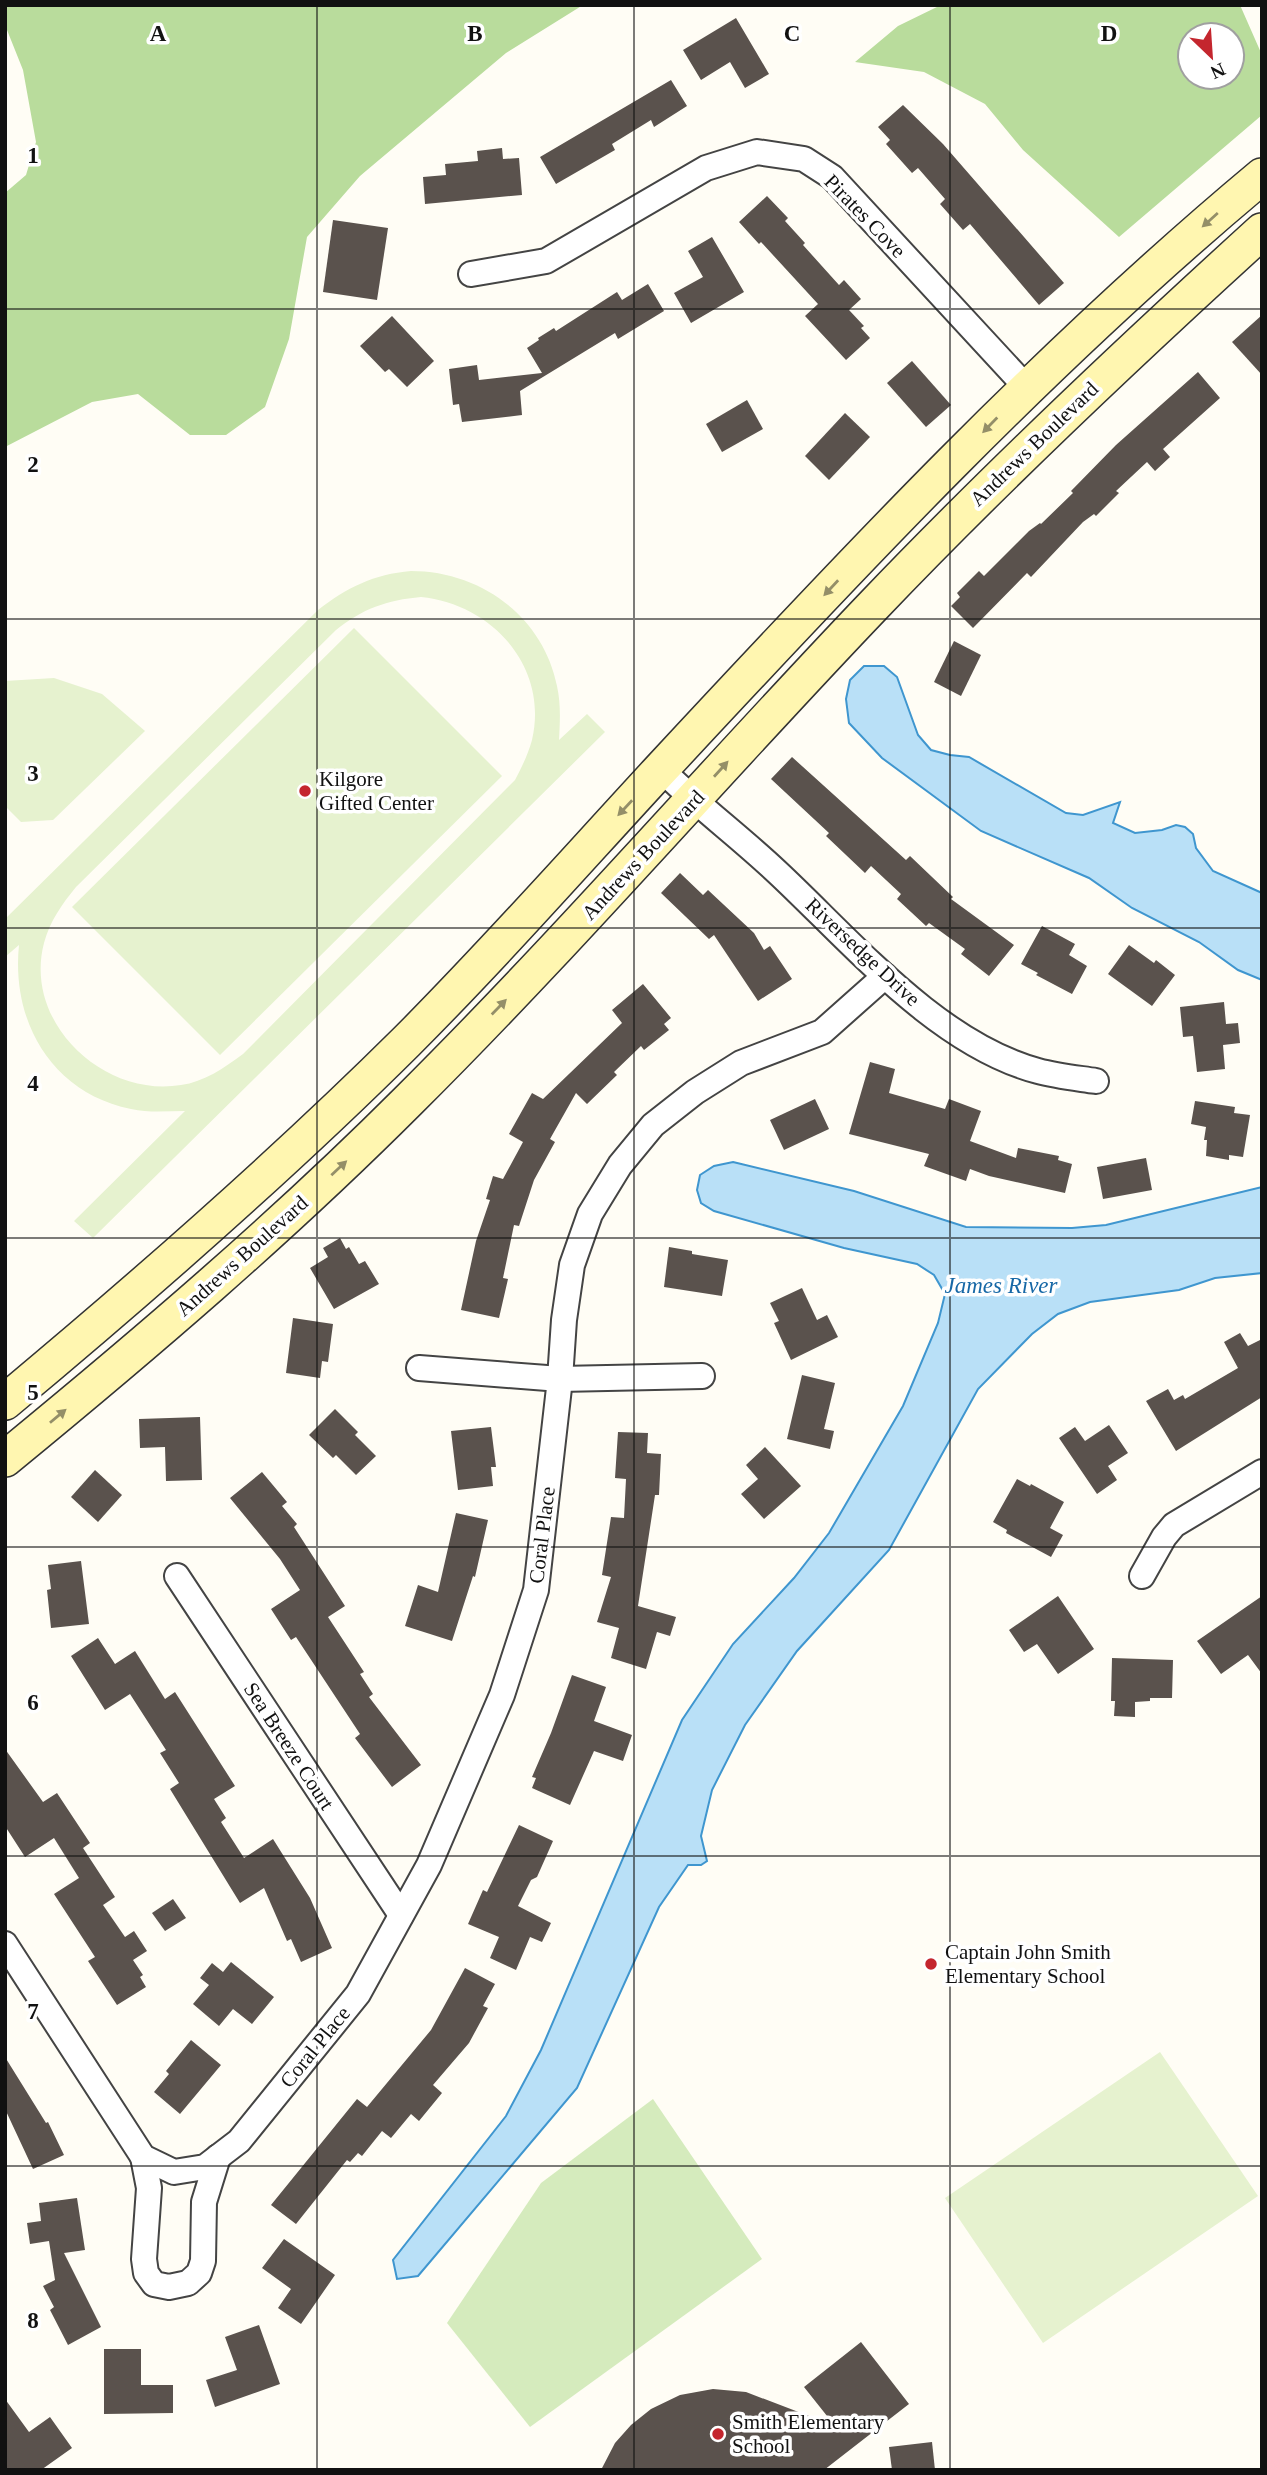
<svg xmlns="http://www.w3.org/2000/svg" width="1267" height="2475" font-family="Georgia,serif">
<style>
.green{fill:#d5ebbd}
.forest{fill:#b9dc9c;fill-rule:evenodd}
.pitch{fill:#e6f2cf;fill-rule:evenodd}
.water{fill:#b9e0f7;stroke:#3f96cf;stroke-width:2}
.building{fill:#5a524d}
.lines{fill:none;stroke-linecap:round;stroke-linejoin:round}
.street-casing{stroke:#444;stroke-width:28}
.secondary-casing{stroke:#333;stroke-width:38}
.street{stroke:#fff;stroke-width:24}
.secondary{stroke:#fff6b0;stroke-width:35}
.oneway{fill:#948f68}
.grid{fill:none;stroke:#111;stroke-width:2;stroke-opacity:0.55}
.poi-dot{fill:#c4262e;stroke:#fff;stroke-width:2.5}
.labels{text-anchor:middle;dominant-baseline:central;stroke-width:7;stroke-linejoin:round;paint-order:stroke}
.street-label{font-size:21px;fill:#111;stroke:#fff}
.poi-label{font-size:21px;fill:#111;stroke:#fff;text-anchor:start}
.water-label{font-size:23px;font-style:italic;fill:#1768a6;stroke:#fff}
.grid-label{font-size:23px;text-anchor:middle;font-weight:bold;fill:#111;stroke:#fff;stroke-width:7;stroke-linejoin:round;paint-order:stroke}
</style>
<rect width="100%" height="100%" fill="#fffdf5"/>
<polygon class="green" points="653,2099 762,2259 530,2427 447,2323 541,2183"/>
<g class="forest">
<polygon points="5,5 583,5 506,53 360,176 307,237 289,339 265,407 226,435 190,435 138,394 92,402 5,447 5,193 26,175 36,142 23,70 5,25"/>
<path d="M941 5H1240L1262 55V115L1119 237 1023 150 985 104 924 72 855 62 898 26ZM1190 35H1232V77H1190Z"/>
</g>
<g class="pitch">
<path d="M411 571C480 571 543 616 557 686 561 704 560 721 559 740L587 714 605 732 93 1238 74 1221 185 1111C167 1111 149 1113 131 1109 52 1093 11 1022 19 945L5 957V919L318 610C346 588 374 574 411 571ZM421 597C492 604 549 667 532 740 528 754 522 767 515 780L243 1054C224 1068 204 1082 181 1085 104 1098 23 1023 44 943 50 921 62 904 76 887L336 630C362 609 387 600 421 597Z"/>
<polygon points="354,628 502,776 220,1055 72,907"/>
<polygon points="54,678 102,694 145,731 53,820 21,822 5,806 5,681"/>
<polygon points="1160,2052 1258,2196 1043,2343 945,2198"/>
</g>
<g class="water">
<polygon points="864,666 884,666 897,677 918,735 931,750 950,755 969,757 1066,813 1083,815 1120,802 1113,823 1135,833 1162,830 1176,825 1185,827 1193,834 1196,848 1213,871 1262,893 1262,980 1238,970 1199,942 1132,908 1089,878 981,831 882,758 849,723 846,699 850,680"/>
<polygon points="733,1162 854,1191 966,1227 1072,1228 1106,1225 1262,1187 1262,1273 1215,1278 1179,1290 1090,1302 1058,1314 1032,1334 978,1389 889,1550 797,1651 745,1725 712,1790 701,1836 707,1861 701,1865 688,1865 659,1907 577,2088 418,2276 397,2279 393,2260 506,2116 541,2050 682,1720 733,1644 794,1578 829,1533 903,1406 938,1323 945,1294 934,1275 917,1264 844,1248 714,1211 701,1203 697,1190 700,1175 714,1166"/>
</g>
<g class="building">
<polygon points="736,18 769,74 745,88 730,62 701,80 683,50"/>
<polygon points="671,80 687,106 654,127 651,120 612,144 615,150 556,184 540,157"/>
<polygon points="903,105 943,144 1064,283 1039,305 970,224 963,230 940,204 945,199 918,168 912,173 886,144 890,140 878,127"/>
<polygon points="502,148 503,159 519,158 522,195 425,204 423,177 446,175 445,164 478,161 477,151"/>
<polygon points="767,196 788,218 785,221 805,243 803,245 839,285 844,280 861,299 849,310 864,326 861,328 870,338 846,360 805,316 818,304 761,242 759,244 739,222"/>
<polygon points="333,220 388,228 377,300 323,292"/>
<polygon points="712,237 744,292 691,323 674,293 703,277 688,251"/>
<polygon points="648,284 664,311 618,339 615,333 520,391 522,415 462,422 459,404 453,405 449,369 477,365 479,380 542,373 527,348 539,340 538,338 554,328 556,331 617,292 622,300"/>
<polygon points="1262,315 1262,375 1232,342"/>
<polygon points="392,316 434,361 407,387 389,369 385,372 360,346"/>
<polygon points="912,361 951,405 926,427 887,383"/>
<polygon points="1198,372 1220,398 1163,449 1170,457 1155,471 1147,462 1116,491 1119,493 1096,516 1094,514 1083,522 1031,577 1027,573 973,628 951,606 960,597 957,593 979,571 984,576 1029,531 1040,523 1041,524 1073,493 1071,491 1116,445"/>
<polygon points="747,400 763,429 722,452 706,424"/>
<polygon points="845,413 870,437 829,480 805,456"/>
<polygon points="954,641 981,655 961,696 934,682"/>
<polygon points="792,757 906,860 910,856 953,897 951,899 1014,945 989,976 961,954 965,949 929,923 926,926 897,899 901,894 871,866 865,873 826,836 829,833 771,779"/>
<polygon points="680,873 703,895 708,890 754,933 764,950 770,946 792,979 758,1001 714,935 709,939 661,893"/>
<polygon points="1042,926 1075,944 1069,955 1087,966 1072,994 1036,975 1038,973 1021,964"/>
<polygon points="1129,945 1154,963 1156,960 1175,975 1152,1006 1108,974"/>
<polygon points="643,984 671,1018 664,1024 669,1030 644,1050 641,1046 614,1072 617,1075 587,1104 576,1093 550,1139 555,1142 534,1180 519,1226 514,1225 503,1278 508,1279 499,1318 461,1310 476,1241 490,1200 486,1199 493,1176 503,1179 523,1142 509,1134 532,1093 543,1099 622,1023 612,1010"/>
<polygon points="1224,1002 1226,1024 1238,1023 1240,1043 1223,1045 1225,1069 1197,1072 1193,1036 1183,1037 1180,1007"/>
<polygon points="870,1062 895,1069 889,1093 945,1109 949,1099 981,1111 970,1141 1016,1158 1018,1148 1059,1156 1058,1160 1072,1164 1065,1193 989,1176 970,1169 966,1181 924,1166 929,1154 849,1134"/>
<polygon points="815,1099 829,1129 784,1150 770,1120"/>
<polygon points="1195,1101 1235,1107 1234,1113 1250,1115 1243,1157 1229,1155 1229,1160 1206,1156 1207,1140 1204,1140 1206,1127 1191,1124"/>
<polygon points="1146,1158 1152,1190 1103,1199 1097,1167"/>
<polygon points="340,1238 346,1249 349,1247 359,1264 365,1261 379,1284 334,1309 310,1268 328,1257 323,1248"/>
<polygon points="669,1247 692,1251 692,1254 728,1260 722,1296 664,1287"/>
<polygon points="802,1288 817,1320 827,1315 838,1337 791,1360 774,1323 779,1321 770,1303"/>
<polygon points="293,1318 333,1324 328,1362 322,1361 320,1378 286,1373"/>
<polygon points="1240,1333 1248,1346 1262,1339 1262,1397 1176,1451 1146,1401 1168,1389 1174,1400 1183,1395 1185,1399 1238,1368 1224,1342"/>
<polygon points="802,1375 835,1383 824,1429 834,1431 830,1449 787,1439"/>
<polygon points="335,1409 358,1432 355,1435 376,1456 356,1475 336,1455 333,1458 309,1435"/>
<polygon points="200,1417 202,1480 166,1481 165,1447 140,1448 139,1419"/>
<polygon points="1109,1425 1128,1453 1108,1466 1117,1480 1097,1494 1059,1438 1075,1427 1085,1441"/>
<polygon points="491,1427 496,1467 491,1467 493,1486 458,1490 451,1431"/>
<polygon points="618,1432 648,1433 647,1453 661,1454 659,1495 655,1495 638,1606 676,1617 670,1636 657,1632 646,1669 611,1658 619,1628 597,1622 611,1577 602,1575 611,1517 624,1518 626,1479 615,1478"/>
<polygon points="765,1447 801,1486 764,1519 741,1494 758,1479 746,1465"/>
<polygon points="95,1470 122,1495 98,1522 71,1497"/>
<polygon points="262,1472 287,1502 282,1506 297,1524 294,1527 345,1606 328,1617 364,1672 360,1674 373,1694 369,1697 421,1765 392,1787 355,1738 360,1734 296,1637 291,1640 271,1609 300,1590 280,1559 230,1498"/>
<polygon points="1017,1479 1030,1486 1031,1484 1064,1502 1050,1528 1063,1535 1051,1557 1006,1533 1007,1530 993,1522"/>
<polygon points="456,1513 488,1520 475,1577 473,1576 452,1641 405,1626 418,1585 438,1592"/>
<polygon points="81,1561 89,1624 51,1628 47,1590 51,1589 48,1565"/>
<polygon points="1058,1596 1094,1649 1058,1674 1037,1644 1024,1652 1009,1630"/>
<polygon points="1262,1596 1262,1674 1248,1655 1221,1674 1197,1641"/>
<polygon points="98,1638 115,1664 135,1651 165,1699 175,1692 235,1786 214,1799 226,1818 221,1822 244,1858 273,1839 310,1898 332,1948 301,1962 291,1939 287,1941 264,1888 240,1903 170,1789 179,1783 160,1753 166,1750 130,1694 105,1710 71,1656"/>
<polygon points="1112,1658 1173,1660 1172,1698 1150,1698 1150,1701 1135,1702 1135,1717 1114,1716 1115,1701 1111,1701"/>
<polygon points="572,1675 606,1687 594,1721 632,1735 623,1761 594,1751 570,1805 532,1788 536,1778 532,1777 551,1733"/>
<polygon points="5,1749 43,1802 57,1793 90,1843 83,1848 115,1897 103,1905 125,1937 134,1931 147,1951 133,1960 143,1975 140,1977 146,1987 117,2005 88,1961 95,1957 54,1894 79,1878 54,1838 25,1857 5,1826"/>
<polygon points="519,1825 553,1841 537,1877 531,1880 518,1906 551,1923 542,1942 530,1937 516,1970 490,1958 499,1937 468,1924 483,1890 487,1892"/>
<polygon points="173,1899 186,1918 165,1931 152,1913"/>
<polygon points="231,1962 274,1997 252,2024 233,2009 219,2026 193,2004 209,1985 200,1978 212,1963 223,1972"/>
<polygon points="465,1968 495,1984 483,2006 488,2008 469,2043 433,2085 442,2093 419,2121 411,2114 391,2138 382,2131 362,2156 358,2153 350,2162 347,2160 296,2224 271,2205 357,2099 367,2107 431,2030"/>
<polygon points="191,2040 221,2065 180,2114 154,2092 169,2074 166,2071"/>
<polygon points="5,2057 46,2123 48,2122 64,2155 33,2169 5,2109"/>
<polygon points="77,2198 85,2250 64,2253 101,2327 68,2345 50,2310 54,2307 43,2286 55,2280 49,2241 30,2244 27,2223 41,2221 39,2203"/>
<polygon points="284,2239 335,2275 301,2324 278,2308 291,2289 262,2268"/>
<polygon points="259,2325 280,2384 215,2407 206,2380 237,2370 225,2337"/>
<polygon points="861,2342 909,2404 824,2470 601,2470 615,2443 631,2425 651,2409 680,2395 713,2389 746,2392 835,2426 804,2387"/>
<polygon points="104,2349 141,2349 141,2385 173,2385 173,2413 104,2414"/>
<polygon points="5,2399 29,2432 50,2417 72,2448 41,2470 5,2470"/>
<polygon points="932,2442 935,2470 892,2470 889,2447"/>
</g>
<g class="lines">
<g class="street-casing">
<g id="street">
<polyline points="471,274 546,261 706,168 757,152 804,159 832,177 1027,388"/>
<path d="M661 769C698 806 739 836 777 872 851 941 937 1044 1038 1071 1056 1076 1076 1078 1096 1081"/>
<polyline points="419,1368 560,1379 702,1376"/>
<polyline points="177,1576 401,1915"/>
<polyline points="1142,1576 1164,1537 1174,1525 1262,1472"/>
<polyline points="5,1944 143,2157 174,2172 205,2167 239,2141 358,1994 429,1865 502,1695 536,1590 560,1379 564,1320 572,1265 590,1214 620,1165 653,1125 695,1092 741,1063 822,1032 885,976"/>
<polyline points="143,2157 149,2188 144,2259 146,2273 154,2284 169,2287 188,2283 199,2273 203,2261 204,2202 218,2157"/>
</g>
</g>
<g class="secondary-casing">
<g id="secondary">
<path d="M5 1402C143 1287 278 1169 406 1042 493 955 575 862 659 771 851 564 1045 357 1262 176"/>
<path d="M5 1459C144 1345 281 1228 408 1101 569 941 717 769 874 605 998 475 1129 352 1262 231"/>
</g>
</g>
<use href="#street" class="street"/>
<use href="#secondary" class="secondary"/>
</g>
<defs><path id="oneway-solid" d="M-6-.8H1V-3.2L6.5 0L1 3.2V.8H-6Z" transform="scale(1.75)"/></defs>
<g class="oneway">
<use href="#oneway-solid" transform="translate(1210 220) rotate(138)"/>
<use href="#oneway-solid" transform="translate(990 425) rotate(134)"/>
<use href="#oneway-solid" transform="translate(831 588) rotate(133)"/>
<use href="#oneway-solid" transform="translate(721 769) rotate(-48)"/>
<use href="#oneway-solid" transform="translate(625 808) rotate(133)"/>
<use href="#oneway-solid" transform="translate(499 1007) rotate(-46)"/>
<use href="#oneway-solid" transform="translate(339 1168) rotate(-43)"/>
<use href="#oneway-solid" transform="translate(58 1416) rotate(-40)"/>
</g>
<path class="grid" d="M317 5V2470M634 5V2470M950 5V2470M5 309H1262M5 619H1262M5 928H1262M5 1238H1262M5 1547H1262M5 1856H1262M5 2166H1262"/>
<g class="poi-dot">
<circle cx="305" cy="791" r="7"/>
<circle cx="931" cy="1964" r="7"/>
<circle cx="718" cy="2434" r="7"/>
</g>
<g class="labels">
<g class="street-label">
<text transform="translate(865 216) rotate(46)">Pirates Cove</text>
<text transform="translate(1034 444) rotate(-44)">Andrews Boulevard</text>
<text transform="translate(643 855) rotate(-47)">Andrews Boulevard</text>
<text transform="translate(863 952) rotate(43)">Riversedge Drive</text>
<text transform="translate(242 1256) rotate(-42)">Andrews Boulevard</text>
<text transform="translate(542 1535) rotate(-83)">Coral Place</text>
<text transform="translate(289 1746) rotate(57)">Sea Breeze Court</text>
<text transform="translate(315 2047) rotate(-51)">Coral Place</text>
</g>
<g class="poi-label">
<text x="319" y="779">Kilgore<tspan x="319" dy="24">Gifted Center</tspan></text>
<text x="945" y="1952">Captain John Smith<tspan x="945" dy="24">Elementary School</tspan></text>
<text x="732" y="2422">Smith Elementary<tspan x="732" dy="24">School</tspan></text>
</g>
<g class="water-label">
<text x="1001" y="1285">James River</text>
</g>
</g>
<g class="grid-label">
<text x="158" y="41">A</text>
<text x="475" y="41">B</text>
<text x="792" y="41">C</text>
<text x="1109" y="41">D</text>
<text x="33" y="163">1</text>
<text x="33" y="472">2</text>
<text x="33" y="781">3</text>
<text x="33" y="1091">4</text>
<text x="33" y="1400">5</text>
<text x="33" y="1710">6</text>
<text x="33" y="2019">7</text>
<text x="33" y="2328">8</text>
</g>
<rect width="1267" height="2475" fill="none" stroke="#111111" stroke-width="14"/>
<g transform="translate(1211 56) rotate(155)"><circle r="33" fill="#ffffff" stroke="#a0a0a0" stroke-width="2"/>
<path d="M0-5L12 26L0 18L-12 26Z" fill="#c4262e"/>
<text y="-10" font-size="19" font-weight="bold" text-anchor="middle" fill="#111111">N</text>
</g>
</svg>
